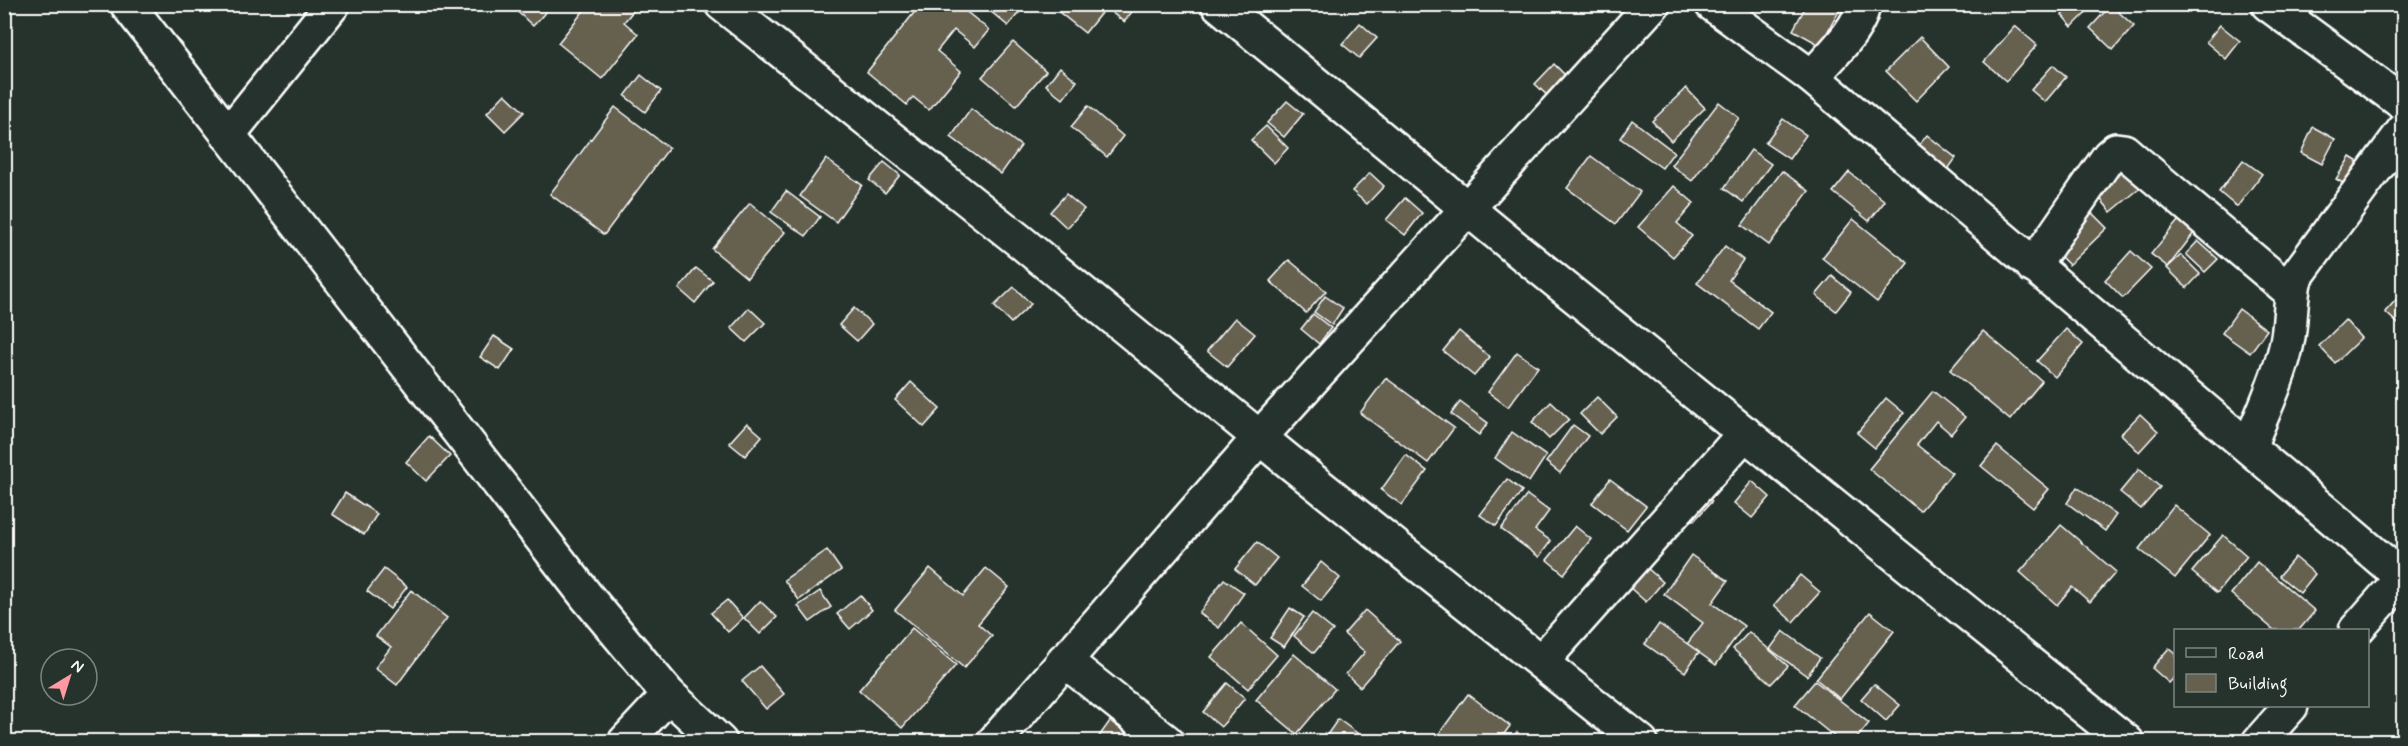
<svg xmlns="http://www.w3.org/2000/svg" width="2408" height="746" font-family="Mynerve,sans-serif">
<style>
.building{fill:#66604f;stroke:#fff;stroke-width:1.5}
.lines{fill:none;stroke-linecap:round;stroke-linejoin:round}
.minor-casing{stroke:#fff;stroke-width:38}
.minor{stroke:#26332d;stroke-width:33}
</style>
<rect width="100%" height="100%" fill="#26332d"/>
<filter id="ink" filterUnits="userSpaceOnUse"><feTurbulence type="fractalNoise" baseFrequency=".0167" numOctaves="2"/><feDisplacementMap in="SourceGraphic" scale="12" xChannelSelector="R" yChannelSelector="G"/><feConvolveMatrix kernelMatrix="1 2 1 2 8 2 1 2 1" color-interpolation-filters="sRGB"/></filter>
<g filter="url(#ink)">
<g class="building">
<polygon points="509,4 549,4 551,6 533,26"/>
<polygon points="589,4 639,4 624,22 638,34 602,79 558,43"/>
<polygon points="921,4 957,4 989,30 975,47 954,30 937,51 961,71 929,110 913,97 907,105 867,72"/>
<polygon points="982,4 1026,4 1008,26"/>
<polygon points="1057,4 1090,4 1101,13 1085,33 1054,8"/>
<polygon points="1109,4 1138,4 1124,22 1106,8"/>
<polygon points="1807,4 1843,4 1820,45 1793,30"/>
<polygon points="2072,4 2094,5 2072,27 2062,15"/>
<polygon points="2111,5 2134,26 2113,50 2090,28"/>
<polygon points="1360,23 1377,38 1359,58 1342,44"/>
<polygon points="2220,25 2240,41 2226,59 2206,42"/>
<polygon points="2015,26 2037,45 2006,81 1984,62"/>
<polygon points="1920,37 1949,67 1916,101 1886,71"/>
<polygon points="1013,42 1046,71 1016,106 982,77"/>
<polygon points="1554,64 1569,79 1551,99 1535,84"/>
<polygon points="2053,65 2066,77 2045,102 2031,90"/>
<polygon points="1060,67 1077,81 1063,99 1046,85"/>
<polygon points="641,75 661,91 645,112 625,96"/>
<polygon points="1686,88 1705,108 1671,141 1652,121"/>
<polygon points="505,94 524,112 505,131 487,113"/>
<polygon points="1287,101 1303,114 1284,137 1267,123"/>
<polygon points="1719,102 1739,118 1692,181 1671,165"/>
<polygon points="1088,106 1123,136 1107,157 1071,127"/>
<polygon points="615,107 669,148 604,235 550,194"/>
<polygon points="971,109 1021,146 1001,174 951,137"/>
<polygon points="1783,119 1806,135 1789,159 1765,143"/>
<polygon points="1632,120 1674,152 1662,168 1620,138"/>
<polygon points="1266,126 1288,148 1274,163 1251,140"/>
<polygon points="2313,127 2335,139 2322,164 2301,153"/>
<polygon points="1927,135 1956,158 1946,172 1916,149"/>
<polygon points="1751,150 1771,164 1743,202 1724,188"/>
<polygon points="1591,156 1640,192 1616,224 1567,188"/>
<polygon points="2350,157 2370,169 2356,191 2336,179"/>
<polygon points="826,159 862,185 836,222 800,196"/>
<polygon points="2133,160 2150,180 2111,212 2095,192"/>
<polygon points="2243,160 2262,174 2237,207 2219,192"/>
<polygon points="884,162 900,175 885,193 869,180"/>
<polygon points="1782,171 1809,191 1769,245 1742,225"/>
<polygon points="1849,172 1885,201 1869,221 1833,192"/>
<polygon points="1370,173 1384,186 1367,204 1352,191"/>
<polygon points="1674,186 1694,203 1677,223 1692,236 1673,257 1638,227"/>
<polygon points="786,191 820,217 806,236 771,212"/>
<polygon points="1066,194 1084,209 1067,228 1050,212"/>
<polygon points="1405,198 1422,213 1405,235 1386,220"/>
<polygon points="750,203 785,232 747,278 712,249"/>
<polygon points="2090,211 2107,228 2069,265 2052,248"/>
<polygon points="2182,216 2197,229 2168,267 2151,254"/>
<polygon points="1853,219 1908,263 1877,302 1822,258"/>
<polygon points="2198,241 2218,259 2205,272 2186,254"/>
<polygon points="1725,246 1743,260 1729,280 1771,312 1758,329 1697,283"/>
<polygon points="2131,251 2151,269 2123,298 2105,280"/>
<polygon points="2181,255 2200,274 2187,288 2167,268"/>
<polygon points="1289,260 1326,291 1306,313 1270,281"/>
<polygon points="696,268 713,281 695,303 679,289"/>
<polygon points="1832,276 1851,292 1836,311 1816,295"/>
<polygon points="1014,287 1031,304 1011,323 994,306"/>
<polygon points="2403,292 2404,293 2404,329 2385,312"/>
<polygon points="1325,296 1343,308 1332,325 1314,312"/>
<polygon points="749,308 765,323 746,342 731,328"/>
<polygon points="854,308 872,324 857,341 839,325"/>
<polygon points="2239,309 2267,330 2250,353 2222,333"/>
<polygon points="1313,314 1331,328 1319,344 1301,329"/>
<polygon points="1235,318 1255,334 1227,367 1207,351"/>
<polygon points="2345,320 2361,338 2335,363 2319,346"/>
<polygon points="2066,329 2083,344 2055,377 2037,361"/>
<polygon points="1459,331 1490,357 1474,376 1443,351"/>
<polygon points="1983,331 2042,381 2010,420 1950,370"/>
<polygon points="494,336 514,349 500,370 480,357"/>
<polygon points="1517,352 1538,367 1508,407 1488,392"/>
<polygon points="1386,378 1454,428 1428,463 1360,413"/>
<polygon points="911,382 940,409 924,427 895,400"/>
<polygon points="1933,391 1965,417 1951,434 1936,421 1917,445 1952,473 1920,511 1869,469"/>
<polygon points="1597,397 1617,417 1600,434 1580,414"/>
<polygon points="1886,398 1904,413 1875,448 1857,433"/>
<polygon points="1460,402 1488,423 1479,435 1451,414"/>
<polygon points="1551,402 1569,419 1549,439 1532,422"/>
<polygon points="2140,414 2158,431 2139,452 2121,434"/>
<polygon points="747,423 762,436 745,456 729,443"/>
<polygon points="1573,425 1588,436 1560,473 1546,462"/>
<polygon points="1512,432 1546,456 1529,482 1495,458"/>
<polygon points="429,436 450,456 426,481 406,462"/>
<polygon points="1997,446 2049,489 2033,508 1981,466"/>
<polygon points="1406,455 1427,471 1402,505 1381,490"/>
<polygon points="2139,469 2160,487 2141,509 2120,492"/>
<polygon points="1507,479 1522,491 1496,526 1480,515"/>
<polygon points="1610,479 1646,506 1627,530 1592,503"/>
<polygon points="1752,481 1770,497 1752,518 1734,503"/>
<polygon points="2077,487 2116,515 2105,531 2067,503"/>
<polygon points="1696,488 1712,501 1694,521 1679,508"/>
<polygon points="345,493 377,514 364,535 332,514"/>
<polygon points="1527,495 1549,511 1535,530 1551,541 1539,557 1501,529"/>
<polygon points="2174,505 2210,535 2175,578 2139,549"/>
<polygon points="2061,525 2116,572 2090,602 2072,587 2057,605 2020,572"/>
<polygon points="1575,526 1591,539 1564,574 1547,560"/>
<polygon points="2223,535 2247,556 2217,593 2192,572"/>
<polygon points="1257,542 1277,558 1255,585 1235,569"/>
<polygon points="827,550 841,570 799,600 784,580"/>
<polygon points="1691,555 1728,581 1712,603 1744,626 1716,665 1687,644 1703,623 1664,594"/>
<polygon points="2295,557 2315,574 2300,593 2279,576"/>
<polygon points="1321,562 1340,578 1321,601 1302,586"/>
<polygon points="2257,562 2315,611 2299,630 2274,630 2231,594"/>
<polygon points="1646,567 1663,582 1646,602 1629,587"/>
<polygon points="930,568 963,596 986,568 1009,587 978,624 992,636 964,668 895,610"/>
<polygon points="384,569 407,587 390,609 367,591"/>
<polygon points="1800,575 1820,592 1793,622 1774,605"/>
<polygon points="1224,579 1244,593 1219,628 1199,613"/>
<polygon points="411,590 447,618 397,685 375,668 391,647 376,636"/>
<polygon points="820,591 831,607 810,622 798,606"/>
<polygon points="860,595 872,610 850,629 837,614"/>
<polygon points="727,600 743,618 728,632 711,613"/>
<polygon points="760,601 777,617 760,634 744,618"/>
<polygon points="1290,608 1304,617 1284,647 1270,638"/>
<polygon points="1365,610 1400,641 1360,687 1346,674 1365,652 1344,634"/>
<polygon points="1870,612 1894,631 1840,699 1816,679"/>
<polygon points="1312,613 1333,630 1314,653 1294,636"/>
<polygon points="1241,623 1277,655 1248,689 1211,657"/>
<polygon points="1659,624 1699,652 1685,672 1645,644"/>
<polygon points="912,628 956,665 902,728 859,690"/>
<polygon points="1783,631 1820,658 1807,676 1770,649"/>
<polygon points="1749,632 1788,666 1771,684 1733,649"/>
<polygon points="2169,648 2176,654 2176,676 2169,683 2152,668"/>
<polygon points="1294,654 1335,689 1297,734 1256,700"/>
<polygon points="760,666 784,694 766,709 742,681"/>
<polygon points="1815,681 1869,723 1854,742 1841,742 1795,705"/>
<polygon points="1227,683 1245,698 1221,727 1203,712"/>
<polygon points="1874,684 1900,705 1886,721 1861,699"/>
<polygon points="1468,694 1510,726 1498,742 1433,742"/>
<polygon points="1338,719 1365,739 1363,742 1322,742"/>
<polygon points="1110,721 1138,742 1095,742"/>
<polygon points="1517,732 1526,742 1507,742"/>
</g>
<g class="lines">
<g class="minor-casing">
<g id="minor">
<polyline points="127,4 587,597 669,695 720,742"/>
<polyline points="722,4 1021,242 1287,460 1641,742"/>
<polyline points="1218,4 1519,251 2127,742"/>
<polyline points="1712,4 1812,77 2404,579"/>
<polyline points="2268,4 2404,104"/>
<path d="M1812 77C1828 58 1861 29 1863 4"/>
<polyline points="228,135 333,4"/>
<polyline points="2033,266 2109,156 2116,150 2124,151 2132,158 2291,292"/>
<path d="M2249 447C2261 416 2279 379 2286 347 2292 324 2289 301 2295 278L2404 130"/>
<polyline points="2356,630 2402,578"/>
<polyline points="1064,660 1167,742"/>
<polyline points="1541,662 1745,433"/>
<polyline points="625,742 669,695"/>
<polyline points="994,742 1260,437 1653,4"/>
<polyline points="2259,742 2291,706"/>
</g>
</g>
<use href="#minor" class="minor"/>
</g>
</g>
<rect width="2408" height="746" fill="none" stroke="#26332d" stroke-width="24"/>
<rect x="12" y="12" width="2384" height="722" fill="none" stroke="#fff" stroke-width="2" filter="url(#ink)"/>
<rect x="2174" y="629" width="195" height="78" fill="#26332d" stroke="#7d8581" stroke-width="1.5"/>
<rect x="2186" y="648" width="30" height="9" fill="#26332d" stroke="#7d8581" stroke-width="1.5"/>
<text x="2228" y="659" font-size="18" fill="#ffffff">Road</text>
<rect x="2186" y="674" width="30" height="18" fill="#66604f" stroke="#7d8581" stroke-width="1.5"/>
<text x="2228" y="689" font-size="18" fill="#ffffff">Building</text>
<g transform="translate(69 677) rotate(38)"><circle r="28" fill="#26332d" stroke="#7d8581" stroke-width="1.5"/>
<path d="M0-4.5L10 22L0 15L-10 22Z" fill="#ff9aa2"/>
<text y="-9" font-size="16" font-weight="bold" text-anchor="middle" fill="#ffffff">N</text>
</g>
</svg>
